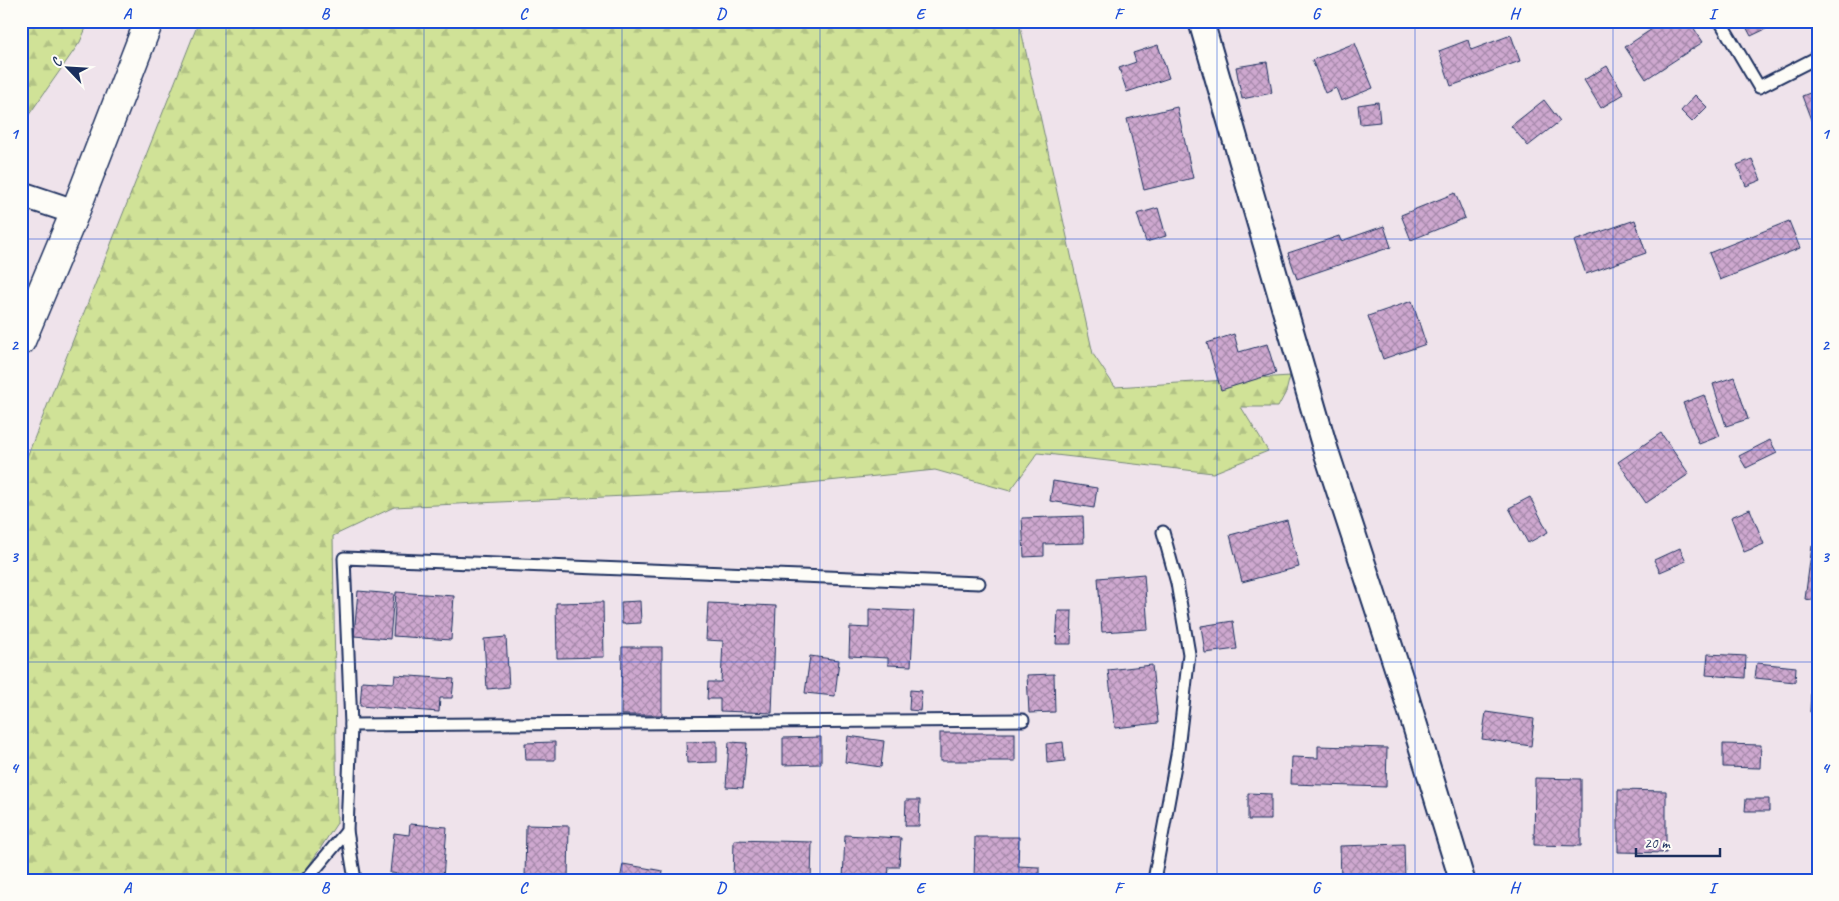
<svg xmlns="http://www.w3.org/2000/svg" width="1839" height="901" font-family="Caveat,sans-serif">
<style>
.forest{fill:url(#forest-firs);stroke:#76887a}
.building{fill:url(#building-cross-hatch);stroke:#1b2f5e}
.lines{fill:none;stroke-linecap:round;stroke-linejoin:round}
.lane-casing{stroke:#1b2f5e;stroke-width:15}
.street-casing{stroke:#1b2f5e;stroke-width:28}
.secondary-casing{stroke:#1b2f5e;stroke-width:31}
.lane{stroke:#fdfcf7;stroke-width:11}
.street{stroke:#fdfcf7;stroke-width:24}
.secondary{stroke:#fdfcf7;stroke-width:28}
.grid{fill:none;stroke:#1d4ed8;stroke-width:1;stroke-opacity:0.55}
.neatline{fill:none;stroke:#1d4ed8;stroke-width:2}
.grid-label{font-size:16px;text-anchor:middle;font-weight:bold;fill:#1d4ed8}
</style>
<defs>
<pattern id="forest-firs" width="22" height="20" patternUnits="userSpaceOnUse" patternTransform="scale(1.25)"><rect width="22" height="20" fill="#d0e297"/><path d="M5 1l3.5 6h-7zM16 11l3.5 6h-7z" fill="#b2c285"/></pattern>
<pattern id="building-cross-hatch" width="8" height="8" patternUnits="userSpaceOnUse" patternTransform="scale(1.25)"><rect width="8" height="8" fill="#cea8cf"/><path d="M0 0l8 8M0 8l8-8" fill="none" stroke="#a689ab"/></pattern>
</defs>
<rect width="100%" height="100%" fill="#efe3eb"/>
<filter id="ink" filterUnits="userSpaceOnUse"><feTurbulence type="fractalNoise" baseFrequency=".02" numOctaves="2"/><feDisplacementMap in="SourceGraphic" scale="10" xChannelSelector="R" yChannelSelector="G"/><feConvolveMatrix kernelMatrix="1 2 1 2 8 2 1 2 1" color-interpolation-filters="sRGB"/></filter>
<g filter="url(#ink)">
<g class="forest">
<polygon points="21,21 89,21 80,42 21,126"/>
<polygon points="199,21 1019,21 1093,354 1115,387 1290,376 1286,392 1278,407 1241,407 1268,451 1213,473 1038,453 1010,491 935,470 731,491 394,507 333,536 337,823 306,870 294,880 21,880 21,472"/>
</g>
<g class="building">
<polygon points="1664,21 1689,21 1703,42 1646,79 1625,47"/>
<polygon points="1743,21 1772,21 1774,25 1751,36"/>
<polygon points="1511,35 1520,61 1451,86 1439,51 1468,40 1471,50"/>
<polygon points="1355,43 1373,88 1341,101 1336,88 1325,93 1312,60"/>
<polygon points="1158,45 1169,78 1127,92 1119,68 1136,62 1133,53"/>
<polygon points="1267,62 1272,93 1242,99 1236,67"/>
<polygon points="1607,66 1624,94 1601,108 1584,80"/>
<polygon points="1818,90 1818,138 1802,96"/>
<polygon points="1695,95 1707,107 1692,122 1681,111"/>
<polygon points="1544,100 1560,121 1528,146 1511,126"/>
<polygon points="1378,102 1380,122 1360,124 1358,105"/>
<polygon points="1177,107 1193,178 1144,190 1127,119"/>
<polygon points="1752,159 1761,180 1746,186 1737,165"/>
<polygon points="1455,193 1465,218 1411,240 1401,215"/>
<polygon points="1158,208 1166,236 1146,242 1137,214"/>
<polygon points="1635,220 1646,253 1586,274 1574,241"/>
<polygon points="1789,221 1800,248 1720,280 1709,253"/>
<polygon points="1384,226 1391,247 1297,279 1288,253 1339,236 1341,241"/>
<polygon points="1412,301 1426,344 1383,359 1368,316"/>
<polygon points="1234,334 1239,352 1267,344 1276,373 1221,390 1207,343"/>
<polygon points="1734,377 1748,419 1726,426 1713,384"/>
<polygon points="1704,395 1720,436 1699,444 1683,403"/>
<polygon points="1661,433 1689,474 1646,503 1618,462"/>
<polygon points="1770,440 1777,453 1746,468 1739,456"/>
<polygon points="1053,481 1097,488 1094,508 1050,501"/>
<polygon points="1530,497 1548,532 1528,543 1509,508"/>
<polygon points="1750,509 1764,544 1744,552 1731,517"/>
<polygon points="1083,516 1084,543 1044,544 1044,556 1024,557 1022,518"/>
<polygon points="1287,520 1299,567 1242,582 1230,535"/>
<polygon points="1812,546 1818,547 1818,601 1805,599"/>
<polygon points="1680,548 1686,561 1660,572 1654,560"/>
<polygon points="1144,574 1148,629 1102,632 1098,578"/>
<polygon points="358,591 394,594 390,639 354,636"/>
<polygon points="396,592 454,596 451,640 393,636"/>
<polygon points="640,601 641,623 622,624 621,602"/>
<polygon points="603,602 604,657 557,658 556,603"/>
<polygon points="708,603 776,606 772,713 720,711 720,699 707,699 708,682 721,682 723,641 706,640"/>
<polygon points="869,609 914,611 911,666 888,665 888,658 849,656 850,627 869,628"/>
<polygon points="1058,611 1072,611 1071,644 1056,644"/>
<polygon points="1233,621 1237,649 1205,653 1201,626"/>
<polygon points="506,637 509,687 487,689 484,639"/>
<polygon points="622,647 662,647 662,715 621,715"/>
<polygon points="1708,654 1746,656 1745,678 1706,675"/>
<polygon points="810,656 839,660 835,696 805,693"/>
<polygon points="1757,663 1796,667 1795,682 1755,678"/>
<polygon points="1152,665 1158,723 1115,728 1108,670"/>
<polygon points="1812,668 1818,668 1818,712 1810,712"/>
<polygon points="1054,674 1055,712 1029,713 1027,675"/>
<polygon points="395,675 454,679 452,698 440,698 439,712 360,706 362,681 394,683"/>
<polygon points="910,690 922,691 920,711 909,710"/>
<polygon points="1486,712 1534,719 1531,746 1482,739"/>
<rect x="940" y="733" width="75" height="28"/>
<polygon points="848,736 884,741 881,767 845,762"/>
<polygon points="821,737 821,764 783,765 783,738"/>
<polygon points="717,741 717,762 687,763 686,742"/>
<polygon points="555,742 555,760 526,760 525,743"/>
<polygon points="729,742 747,743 743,788 726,787"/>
<polygon points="1063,742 1065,761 1047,763 1046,744"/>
<polygon points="1723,744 1761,745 1760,768 1723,767"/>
<polygon points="1318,746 1387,748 1386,787 1291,784 1292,757 1318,758"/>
<polygon points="1535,778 1581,779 1581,846 1534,845"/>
<polygon points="1618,790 1666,791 1666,853 1618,852"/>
<polygon points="1248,793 1271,794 1271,820 1248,820"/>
<polygon points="1746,799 1769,799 1769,811 1745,811"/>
<polygon points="906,800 920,800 919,826 905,826"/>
<polygon points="410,824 447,827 443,878 390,873 394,833 409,835"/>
<polygon points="526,825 569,826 568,880 525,880"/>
<polygon points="845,835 901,838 899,867 889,867 888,880 843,880"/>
<polygon points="975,837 1019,837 1018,866 1039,867 1039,880 974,880"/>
<polygon points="734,840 812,842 811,880 733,880"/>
<polygon points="1404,844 1405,880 1341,880 1340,846"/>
<polygon points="623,864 663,871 662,880 620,880"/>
</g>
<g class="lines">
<g class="lane-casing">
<g id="lane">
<polyline points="1720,21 1759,87 1818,57"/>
<polyline points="351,725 344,558 979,583"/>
<polyline points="306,880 347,831"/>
<polyline points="355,880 347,831 351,725 1023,720"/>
<polyline points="1154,880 1178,749 1189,654 1177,583 1163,532"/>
</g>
</g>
<g class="street-casing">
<g id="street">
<polyline points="1201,21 1325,448 1402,683 1462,880"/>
<polyline points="21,194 75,212"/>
</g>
</g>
<g class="secondary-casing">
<polyline id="secondary" points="21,341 75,212 149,21"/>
</g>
<use href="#lane" class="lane"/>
<use href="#street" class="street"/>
<use href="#secondary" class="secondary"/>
</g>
</g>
<path class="grid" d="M226 21V880M424 21V880M622 21V880M820 21V880M1019 21V880M1217 21V880M1415 21V880M1613 21V880M21 239H1818M21 450H1818M21 662H1818"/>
<rect width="1839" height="901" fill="none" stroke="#fdfcf7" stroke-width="55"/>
<g transform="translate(68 68) rotate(295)" stroke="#fdfcf7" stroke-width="4" paint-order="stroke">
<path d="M0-4L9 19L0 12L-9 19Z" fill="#1b2f5e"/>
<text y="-8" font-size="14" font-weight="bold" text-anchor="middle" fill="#1b2f5e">С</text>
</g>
<path d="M1636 848v8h84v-8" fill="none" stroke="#1b2f5e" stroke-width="2.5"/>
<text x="1644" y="848" font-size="15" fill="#1b2f5e" stroke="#fdfcf7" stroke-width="4" paint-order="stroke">20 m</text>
<rect x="28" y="28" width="1784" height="846" class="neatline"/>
<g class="grid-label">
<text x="127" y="19">A</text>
<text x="325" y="19">B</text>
<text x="523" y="19">C</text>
<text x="721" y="19">D</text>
<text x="920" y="19">E</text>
<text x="1118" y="19">F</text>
<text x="1316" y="19">G</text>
<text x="1514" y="19">H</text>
<text x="1712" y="19">I</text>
<text x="14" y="139">1</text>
<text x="1825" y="139">1</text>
<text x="14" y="350">2</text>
<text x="1825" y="350">2</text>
<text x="14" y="562">3</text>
<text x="1825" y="562">3</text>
<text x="14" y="773">4</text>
<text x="1825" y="773">4</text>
<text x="127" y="893">A</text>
<text x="325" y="893">B</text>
<text x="523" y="893">C</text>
<text x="721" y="893">D</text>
<text x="920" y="893">E</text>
<text x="1118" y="893">F</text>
<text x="1316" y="893">G</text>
<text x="1514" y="893">H</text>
<text x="1712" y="893">I</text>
</g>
</svg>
